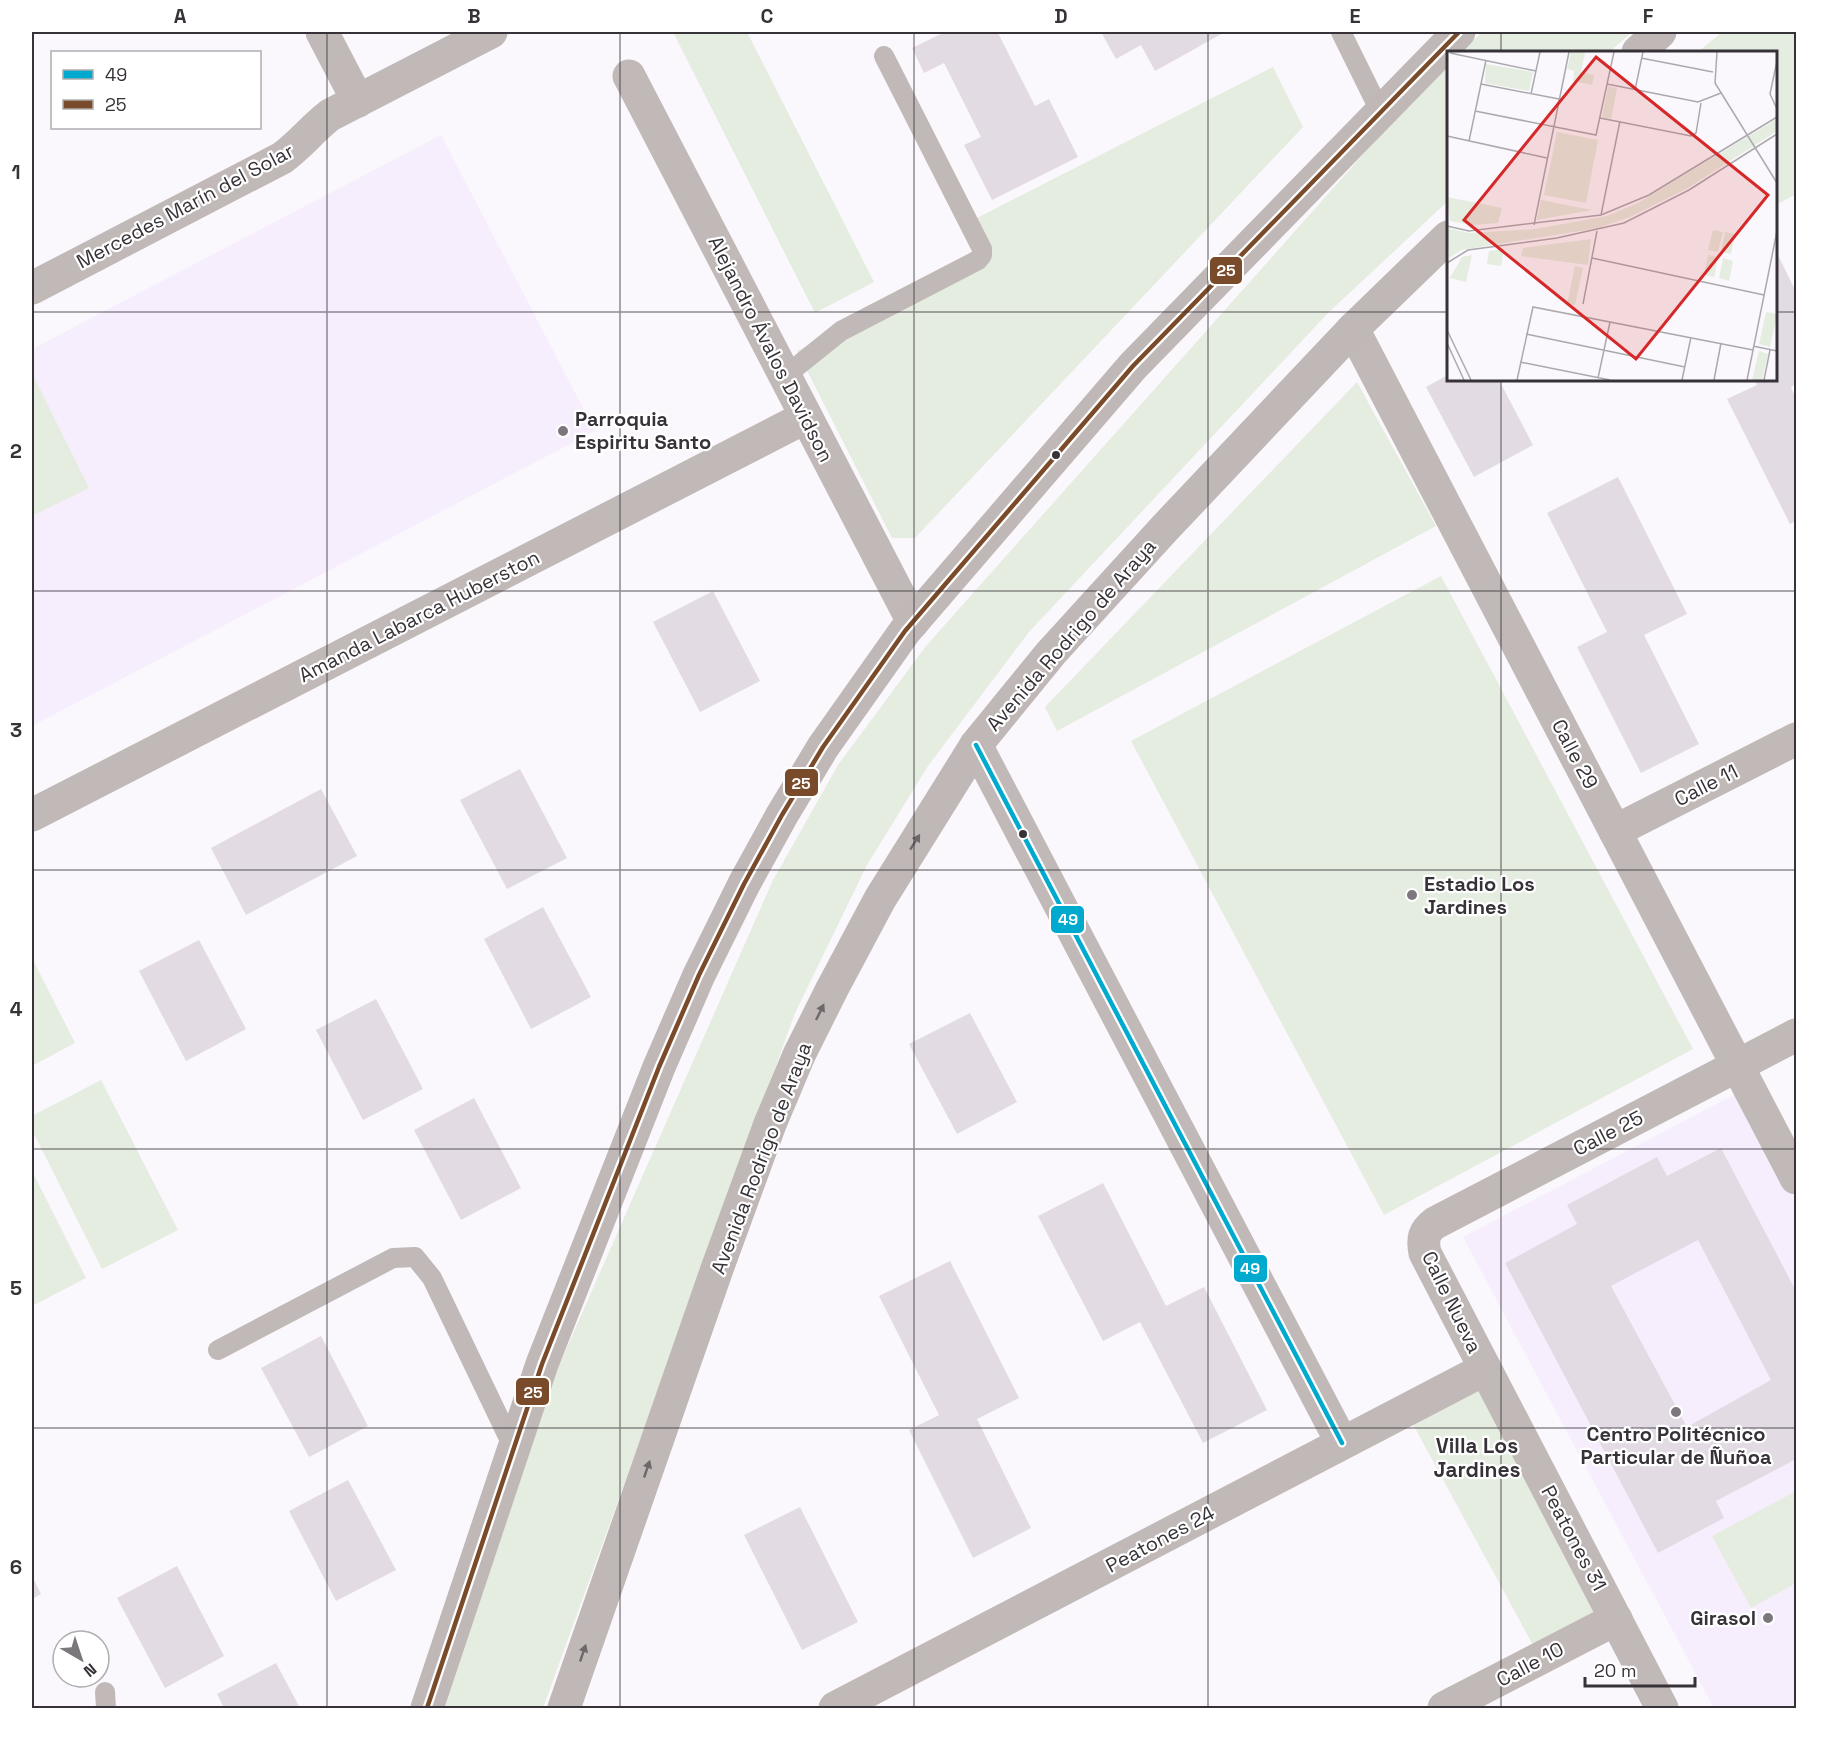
<svg xmlns="http://www.w3.org/2000/svg" width="1828" height="1740" font-family="'Space Grotesk',sans-serif">
<style>
.built{fill:#f7eefd}
.green{fill:#e5ece0}
.building{fill:#e3dbe4;fill-rule:evenodd}
.lines{fill:none;stroke-linecap:round;stroke-linejoin:round}
.lane{stroke:#c0b9b7;stroke-width:20}
.street{stroke:#c0b9b7;stroke-width:33}
.secondary{stroke:#bfb8b6;stroke-width:33}
.bus-1-casing{stroke:#fff;stroke-width:9}
.bus-2-casing{stroke:#fff;stroke-width:9}
.bus-1{stroke:#00a9ce;stroke-width:4.5}
.bus-2{stroke:#7a4b2a;stroke-width:4.5}
.oneway{fill:#6d686a}
.grid{fill:none;stroke:#363238;stroke-width:1.5;stroke-opacity:0.55}
.poi-dot{fill:#7b777d;stroke:#fff;stroke-width:2}
.bus-dot{fill:#363238;stroke:#fff;stroke-width:2}
.labels{text-anchor:middle;dominant-baseline:central;stroke-width:4.5;stroke-linejoin:round;paint-order:stroke}
.street-label{font-size:20px;fill:#363238;stroke:#fff}
.poi-label{font-size:20px;font-weight:bold;fill:#363238;stroke:#fff;text-anchor:start}
.neighbourhood-label{font-size:21px;font-weight:bold;fill:#363238;stroke:#fff}
.inset-road{fill:none;stroke:#aca9ae;stroke-width:1.5}
.view{fill:#d62828;fill-opacity:0.15;stroke:#d62828;stroke-width:3}
.inset-edge{fill:none;stroke:#363238;stroke-width:3}
.line-badge{stroke:#fff;stroke-width:2}
.badge-label{font-size:16px;text-anchor:middle;font-weight:bold;fill:#fff}
.neatline{fill:none;stroke:#363238;stroke-width:2}
.grid-label{font-size:20px;text-anchor:middle;font-weight:bold;fill:#363238}
</style>
<rect width="100%" height="100%" fill="#faf8fc"/>
<g class="built">
<polygon points="441,135 595,431 32,726 32,349"/>
<polygon points="1739,1092 1796,1203 1796,1708 1714,1708 1463,1237"/>
</g>
<g class="green">
<polygon points="673,32 747,32 874,282 815,313"/>
<polygon points="1482,32 1632,32 1609,52 1461,52"/>
<polygon points="1722,32 1796,32 1796,194 1776,205 1776,52 1698,52"/>
<polygon points="1448,65 1448,201 1328,313 1029,632 928,766 867,865 795,1013 543,1708 444,1708 557,1370 773,880 838,765 926,646 1392,122"/>
<polygon points="1273,67 1303,127 915,538 892,538 797,351 989,253 973,220"/>
<polygon points="32,373 89,488 32,516"/>
<polygon points="1357,382 1436,526 1057,731 1045,707"/>
<polygon points="1441,576 1693,1049 1384,1215 1131,741"/>
<polygon points="32,958 75,1043 32,1066 32,957"/>
<polygon points="101,1080 178,1230 102,1269 32,1130 32,1116"/>
<polygon points="32,1171 86,1278 32,1306"/>
<polygon points="1475,1381 1596,1611 1533,1645 1409,1417"/>
<polygon points="1796,1491 1796,1583 1751,1608 1712,1536"/>
</g>
<g class="building">
<polygon points="945,32 1001,32 998,33 1035,106 1049,99 1078,157 992,200 964,145 981,137 944,63 924,73 912,48"/>
<polygon points="1101,32 1225,32 1155,71 1141,45 1116,59"/>
<polygon points="1776,251 1796,292 1796,384 1791,387 1796,399 1796,521 1790,524 1727,399 1757,385 1754,380 1776,380"/>
<polygon points="1448,375 1448,380 1499,380 1533,445 1474,477 1426,387"/>
<polygon points="1618,477 1687,614 1644,635 1699,744 1641,773 1577,647 1607,632 1547,513"/>
<polygon points="713,591 760,681 700,712 653,622"/>
<polygon points="520,769 567,858 507,889 460,800"/>
<polygon points="321,789 357,856 246,915 211,848"/>
<polygon points="543,907 591,997 531,1029 484,939"/>
<polygon points="199,940 246,1029 186,1061 139,971"/>
<polygon points="376,999 423,1089 363,1120 316,1030"/>
<polygon points="970,1013 1017,1102 957,1134 909,1044"/>
<polygon points="474,1098 521,1188 461,1220 414,1130"/>
<path d="M1721 1148 1796 1291V1459L1716 1501 1724 1518 1658 1553 1505 1263 1577 1224 1567 1205 1657 1157 1667 1176ZM1698 1240 1771 1380 1687 1427 1611 1286Z"/>
<polygon points="1103,1183 1166,1306 1204,1287 1267,1410 1203,1443 1140,1322 1103,1341 1038,1216"/>
<polygon points="950,1261 1019,1398 977,1419 1031,1528 973,1558 909,1430 939,1415 879,1296"/>
<polygon points="321,1336 368,1426 309,1457 261,1368"/>
<polygon points="348,1480 396,1570 336,1601 289,1511"/>
<polygon points="800,1507 858,1622 802,1650 744,1535"/>
<polygon points="177,1566 224,1656 165,1688 117,1598"/>
<polygon points="32,1576 41,1594 32,1599"/>
<polygon points="276,1663 300,1708 224,1708 217,1694"/>
</g>
<g class="lines">
<g class="lane">
<polyline points="1341,32 1380,111"/>
<polyline points="785,376 841,331 978,260 982,255 982,249 884,56"/>
<polyline points="218,1350 393,1258 415,1257 432,1278 514,1449"/>
<polyline points="105,1692 106,1708"/>
</g>
<g class="street">
<polyline points="322,32 358,101"/>
<polyline points="629,76 913,622"/>
<path d="M32 288 282 158C300 145 313 128 330 115L491 32"/>
<polyline points="1353,329 1796,1178"/>
<polyline points="976,745 1342,1443"/>
<polyline points="32,815 806,417"/>
<polyline points="1615,831 1796,739"/>
<polyline points="835,1708 1485,1369"/>
<polyline points="1444,1708 1616,1619"/>
<path d="M1662 1708 1425 1253C1422 1239 1424 1231 1435 1223L1796 1035"/>
</g>
<g class="secondary">
<polyline points="1638,52 1660,32"/>
<polyline points="427,1708 542,1364 659,1067 699,975 744,884 782,815 823,747 905,631 1133,366 1459,32"/>
<polyline points="564,1708 717,1269 770,1124 799,1055 832,989 880,899 976,745 1051,653 1164,529 1353,329 1448,237"/>
</g>
<g class="bus-1-casing">
<polyline id="bus-1" points="976,745 1342,1443"/>
</g>
<g class="bus-2-casing">
<polyline id="bus-2" points="427,1708 542,1364 659,1067 699,975 744,884 782,815 823,747 905,631 1133,366 1459,32"/>
</g>
<use href="#bus-1" class="bus-1"/>
<use href="#bus-2" class="bus-2"/>
</g>
<defs><path id="oneway-solid" d="M-6-.8H1V-3.2L6.5 0L1 3.2V.8H-6Z" transform="scale(1.5)"/></defs>
<g class="oneway">
<use href="#oneway-solid" transform="translate(915 842) rotate(-58)"/>
<use href="#oneway-solid" transform="translate(820 1012) rotate(-64)"/>
<use href="#oneway-solid" transform="translate(647 1469) rotate(-71)"/>
<use href="#oneway-solid" transform="translate(583 1653) rotate(-71)"/>
</g>
<path class="grid" d="M327 32V1708M620 32V1708M914 32V1708M1208 32V1708M1501 32V52M32 312H1448M1776 312H1796M1501 380V1708M32 591H1796M32 870H1796M32 1149H1796M32 1428H1796"/>
<g class="poi-dot">
<circle cx="563" cy="431" r="6"/>
<circle cx="1412" cy="895" r="6"/>
<circle cx="1676" cy="1412" r="6"/>
<circle cx="1768" cy="1618" r="6"/>
</g>
<g class="bus-dot">
<circle cx="1056" cy="455" r="5"/>
<circle cx="1023" cy="834" r="5"/>
</g>
<g class="labels">
<g class="street-label">
<text transform="translate(185 206) rotate(-28)">Mercedes Marín del Solar</text>
<text transform="translate(771 349) rotate(63)">Alejandro Ávalos Davidson</text>
<text transform="translate(419 616) rotate(-27)">Amanda Labarca Huberston</text>
<text transform="translate(1071 635) rotate(-49)">Avenida Rodrigo de Araya</text>
<text transform="translate(1575 754) rotate(62)">Calle 29</text>
<text transform="translate(1706 785) rotate(-27)">Calle 11</text>
<text transform="translate(1608 1133) rotate(-27)">Calle 25</text>
<text transform="translate(761 1158) rotate(-69)">Avenida Rodrigo de Araya</text>
<text transform="translate(1452 1302) rotate(64)">Calle Nueva</text>
<text transform="translate(1574 1538) rotate(62)">Peatones 31</text>
<text transform="translate(1160 1539) rotate(-28)">Peatones 24</text>
<text transform="translate(1530 1664) rotate(-28)">Calle 10</text>
</g>
<g class="poi-label">
<text x="575" y="419">Parroquia<tspan x="575" dy="23">Espiritu Santo</tspan></text>
<text x="1424" y="884">Estadio Los<tspan x="1424" dy="23">Jardines</tspan></text>
<text x="1676" y="1434" text-anchor="middle">Centro Politécnico<tspan x="1676" dy="23">Particular de Ñuñoa</tspan></text>
<text x="1756" y="1618" text-anchor="end">Girasol</text>
</g>
<g class="neighbourhood-label">
<text x="1477" y="1445">Villa Los<tspan x="1477" dy="24">Jardines</tspan></text>
</g>
</g>
<g transform="translate(1447 51)">
<rect width="330" height="330" fill="#faf8fc"/>
<path d="M124 1H138L134 21 147 24 145 34 126 30 127 20 120 18ZM39 13 86 21 82 40 38 32ZM161 35 170 37 164 68 155 66ZM330 68V80L241 137 183 166 151 177 14 199 2 207 0 177 22 182 88 178 160 165 191 152ZM110 81 151 89 139 152 97 144ZM0 146 55 157 51 172 25 174 3 170ZM94 149 145 159 90 169ZM266 179 276 181 271 201 261 199ZM278 181 288 183 284 203 274 201ZM144 188 141 214 74 205 76 197ZM57 198 54 215 40 213 42 200ZM25 204 19 231 3 227 15 206ZM261 204 271 206 267 226 257 224ZM276 207 286 210 282 230 272 227ZM128 215 136 217 128 254 120 253ZM319 261 330 263 323 296 312 293ZM312 300 321 303 315 329H305Z" fill="#e5ece0"/>
<path class="inset-road" d="M270 1 268 32 330 132M3 2 89 20M194 7 266 21M330 10 323 43 330 58M34 33 112 48M160 33 251 51 274 42M188 39 196 1M84 43 93 1M28 60 149 84 167 1M153 67 244 85 249 82 254 52M0 85 100 107M22 90 39 9M154 164 173 70M87 174 122 1M0 175 22 180 154 164 202 144 330 66M0 184V208M145 207 317 244M0 212 21 199 110 187 177 172 242 139 330 83M136 253 150 180M0 279 24 329M79 283 238 316M0 292 17 329M306 295 330 300M73 311 163 329M151 327 163 271M70 329 86 256 306 299M235 329 244 286M267 329 274 292M300 329 330 180M317 329 323 299"/>
<path class="view" d="M149 6 321 144 189 308 17 169Z"/>
<rect width="330" height="330" class="inset-edge"/>
</g>
<g class="line-badge">
<rect x="1209" y="256" width="34" height="29" rx="6" fill="#7a4b2a"/>
<rect x="784" y="768" width="35" height="29" rx="6" fill="#7a4b2a"/>
<rect x="1050" y="905" width="35" height="29" rx="6" fill="#00a9ce"/>
<rect x="1233" y="1254" width="35" height="29" rx="6" fill="#00a9ce"/>
<rect x="515" y="1377" width="35" height="29" rx="6" fill="#7a4b2a"/>
</g>
<g class="badge-label">
<text x="1226" y="276">25</text>
<text x="801" y="789">25</text>
<text x="1068" y="925">49</text>
<text x="1250" y="1274">49</text>
<text x="533" y="1398">25</text>
</g>
<rect width="1828" height="1740" fill="none" stroke="#ffffff" stroke-width="66"/>
<rect x="51" y="51" width="210" height="78" fill="#ffffff" stroke="#afadaf" stroke-width="1.5"/>
<rect x="63" y="70" width="30" height="9" fill="#00a9ce" stroke="#afadaf" stroke-width="1.5"/>
<text x="105" y="81" font-size="18" fill="#363238">49</text>
<rect x="63" y="100" width="30" height="9" fill="#7a4b2a" stroke="#afadaf" stroke-width="1.5"/>
<text x="105" y="111" font-size="18" fill="#363238">25</text>
<g transform="translate(81 1659) rotate(141)"><circle r="28" fill="#ffffff" stroke="#afadaf" stroke-width="1.5"/>
<path d="M0-4.5L10 22L0 15L-10 22Z" fill="#7b777d"/>
<text y="-9" font-size="16" font-weight="bold" text-anchor="middle" fill="#363238">N</text>
</g>
<path d="M1585 1677v9h110v-9" fill="none" stroke="#363238" stroke-width="3"/>
<text x="1594" y="1677" font-size="18" fill="#363238" stroke="#ffffff" stroke-width="4.5" paint-order="stroke">20 m</text>
<rect x="33" y="33" width="1762" height="1674" class="neatline"/>
<g class="grid-label">
<text x="180" y="23">A</text>
<text x="474" y="23">B</text>
<text x="767" y="23">C</text>
<text x="1061" y="23">D</text>
<text x="1355" y="23">E</text>
<text x="1648" y="23">F</text>
<text x="16" y="179">1</text>
<text x="16" y="458">2</text>
<text x="16" y="737">3</text>
<text x="16" y="1016">4</text>
<text x="16" y="1295">5</text>
<text x="16" y="1574">6</text>
</g>
</svg>
